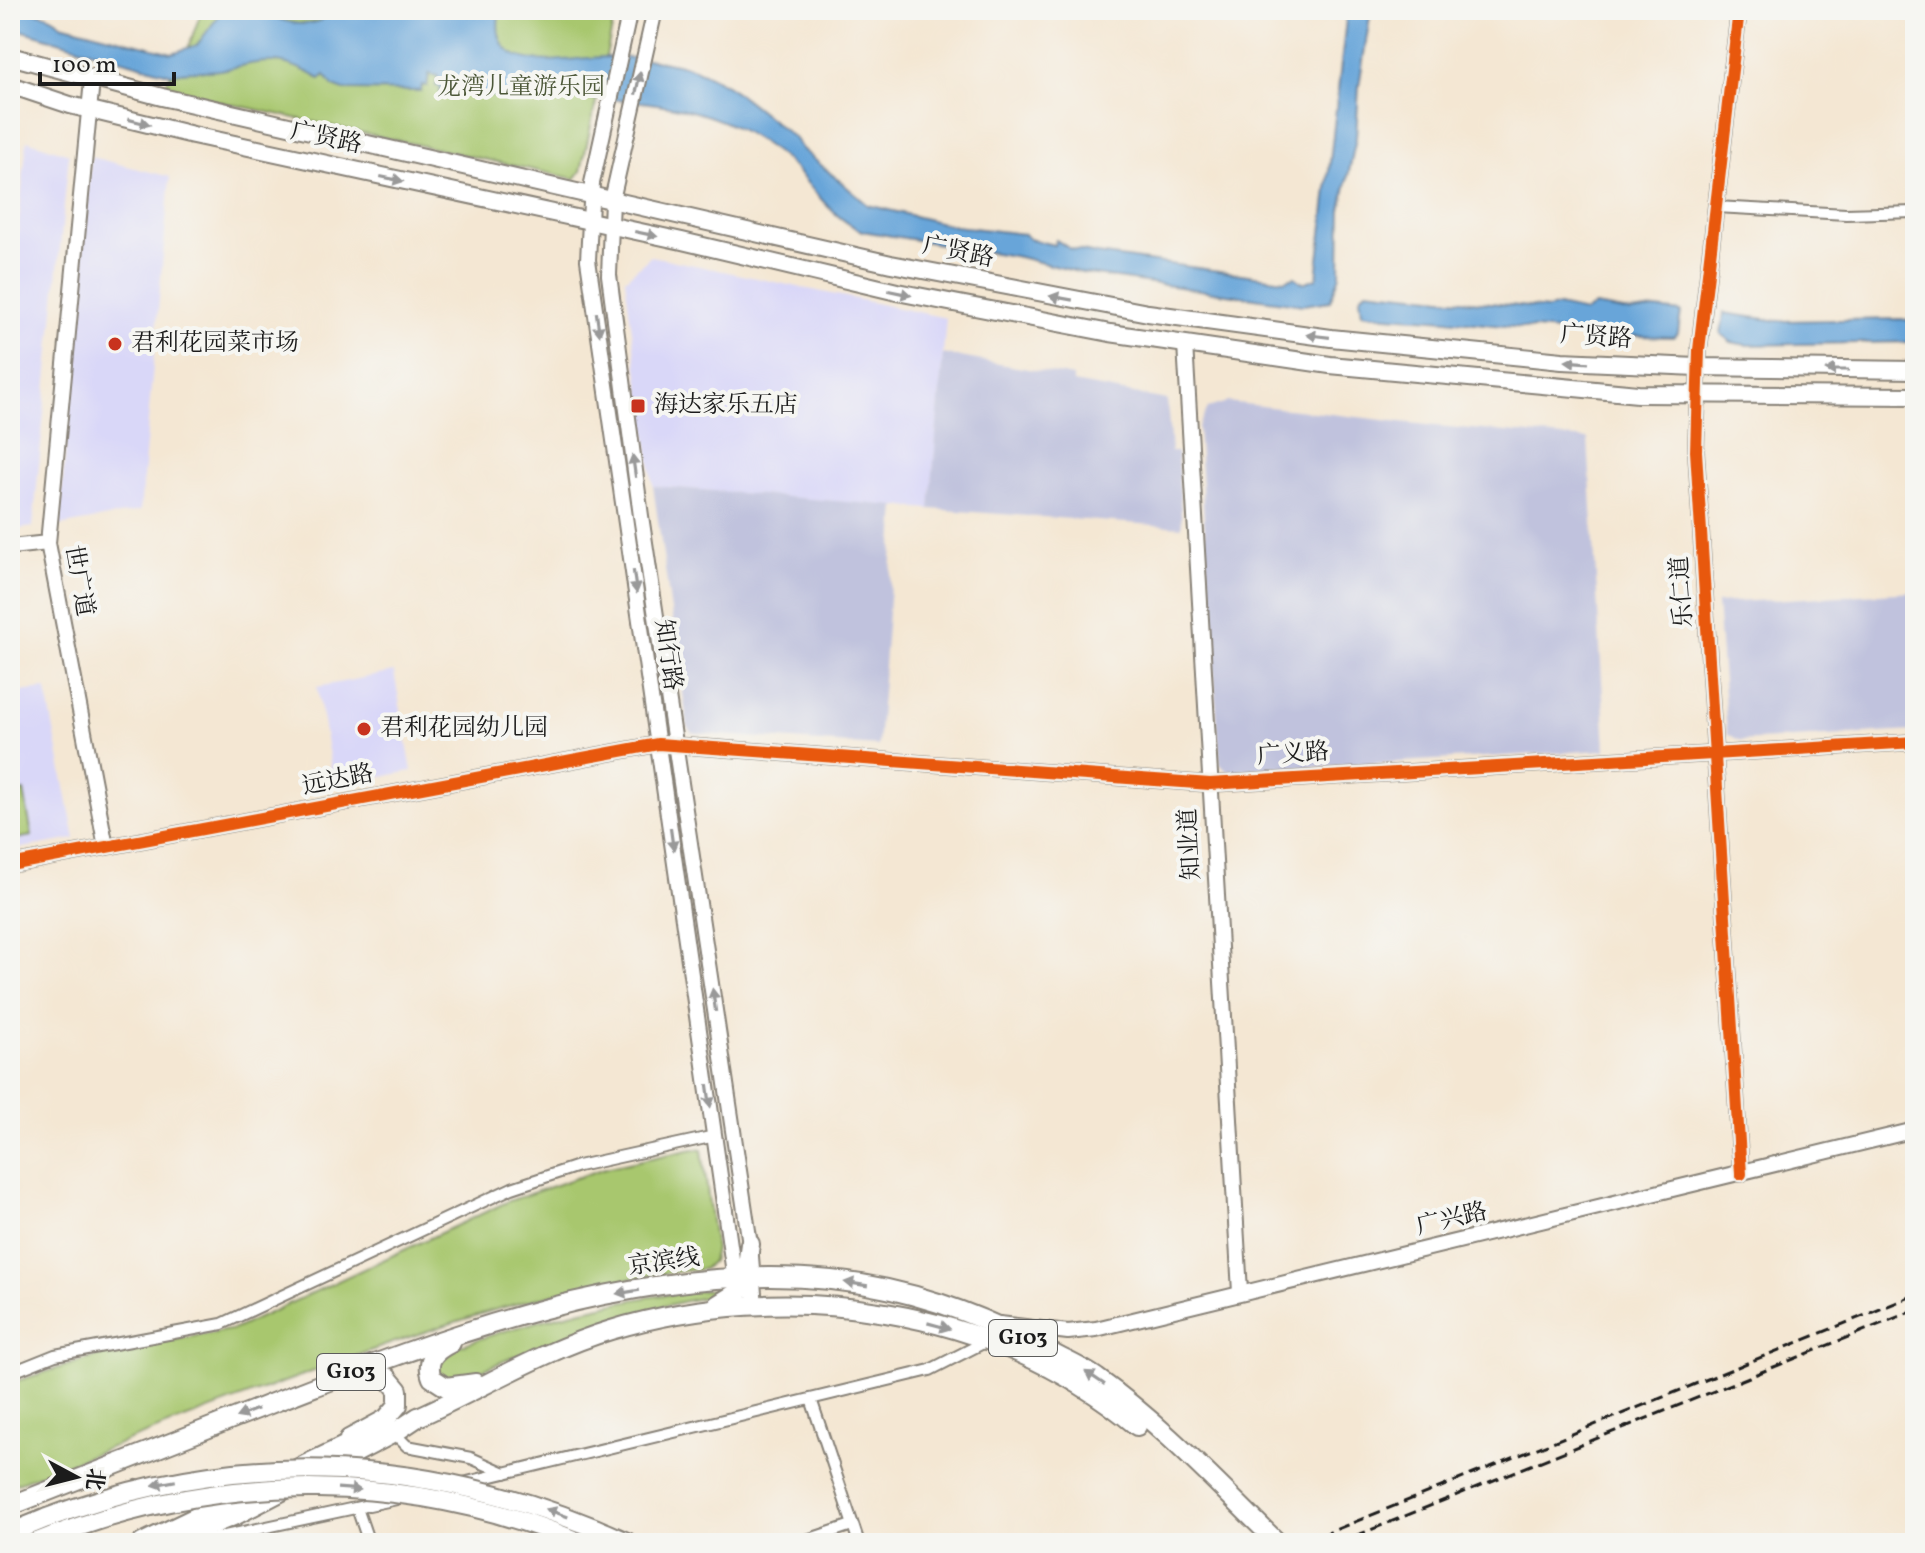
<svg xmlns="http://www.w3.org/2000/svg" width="1925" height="1553" font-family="Vollkorn,'Noto Serif SC',serif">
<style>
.built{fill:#d9d7f8}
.industrial{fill:#c0c2dd}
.green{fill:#a8c76e;stroke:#627245;stroke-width:2}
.water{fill:#68a5d9;stroke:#42607a;stroke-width:2}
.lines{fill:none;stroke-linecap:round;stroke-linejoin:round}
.street-casing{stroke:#888278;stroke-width:14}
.secondary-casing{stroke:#888278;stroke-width:18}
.primary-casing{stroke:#888278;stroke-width:20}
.highway-casing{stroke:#888278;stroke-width:22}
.street{stroke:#fff;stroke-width:10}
.secondary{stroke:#fff;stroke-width:14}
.primary{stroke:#fff;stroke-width:16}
.highway{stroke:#fff;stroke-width:18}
.rail{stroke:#1c1c1c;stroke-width:3;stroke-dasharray:12 6;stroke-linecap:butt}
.highway-bridge-casing{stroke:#888278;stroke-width:22;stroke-linecap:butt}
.highway-bridge{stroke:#fff;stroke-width:18}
.cycleway-casing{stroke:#f6f6f2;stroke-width:17}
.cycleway{stroke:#e8590c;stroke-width:12}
.oneway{fill:#999}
.poi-dot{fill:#c8321e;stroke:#f6f6f2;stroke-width:3}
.labels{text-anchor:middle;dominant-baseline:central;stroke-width:8;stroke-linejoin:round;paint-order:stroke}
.shield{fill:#f6f6f2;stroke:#5d5d5c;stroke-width:2}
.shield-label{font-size:22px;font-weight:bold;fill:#1c1c1c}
.park-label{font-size:24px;fill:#4d5839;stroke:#f6f6f2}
.street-label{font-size:24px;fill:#1c1c1c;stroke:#f6f6f2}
.poi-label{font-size:24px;fill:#1c1c1c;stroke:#f6f6f2;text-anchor:start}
</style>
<rect width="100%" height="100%" fill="#f6f6f2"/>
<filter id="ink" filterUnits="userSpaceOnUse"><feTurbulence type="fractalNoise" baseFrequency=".0125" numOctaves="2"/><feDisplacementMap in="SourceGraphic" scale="16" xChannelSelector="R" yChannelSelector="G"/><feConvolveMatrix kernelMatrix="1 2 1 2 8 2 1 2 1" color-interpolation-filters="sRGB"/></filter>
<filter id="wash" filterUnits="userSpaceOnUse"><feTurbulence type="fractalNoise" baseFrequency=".006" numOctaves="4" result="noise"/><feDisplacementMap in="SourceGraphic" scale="32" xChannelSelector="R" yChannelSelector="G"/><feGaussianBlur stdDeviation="1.8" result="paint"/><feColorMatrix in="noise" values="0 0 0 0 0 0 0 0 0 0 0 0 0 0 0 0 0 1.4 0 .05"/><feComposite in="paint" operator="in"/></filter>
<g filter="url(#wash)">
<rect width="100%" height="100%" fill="#f4e7d3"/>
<g class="built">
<polygon points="27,140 69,154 33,527 10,530 10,307"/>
<polygon points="91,157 170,177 140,511 59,526"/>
<polygon points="651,256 946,318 930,509 653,486 625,279"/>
<polygon points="394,672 412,771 334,785 317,687"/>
<polygon points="46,689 75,839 10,850 10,693"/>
</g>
<g class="industrial">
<polygon points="943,354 1073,377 1073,383 1167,400 1171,452 1177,452 1182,527 930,509"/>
<polygon points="1227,402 1436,426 1588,439 1606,750 1228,772 1220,764 1198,427 1208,408"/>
<polygon points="653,486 896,506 878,746 692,733 688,728"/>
<polygon points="1915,592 1915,731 1740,741 1727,733 1717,603"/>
</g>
<g class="green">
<polygon points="202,10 616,10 581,171 575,179 162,89 188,48"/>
<polygon points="24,791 32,836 10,840 10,793"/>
<path d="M693 1149 702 1150 715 1249 712 1261 704 1269C564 1281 436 1326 306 1374 207 1410 108 1448 10 1486V1383L121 1349 235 1329 509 1201 605 1168Z"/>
<path d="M718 1289V1295C626 1310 540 1344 456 1382L438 1375 439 1355 447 1350C536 1319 624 1296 718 1289Z"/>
</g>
<g class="water">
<path d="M10 10C26 10 50 12 61 24L172 53 197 45 223 10C232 10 247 7 255 10 275 17 304 33 326 17L328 10H500C485 79 566 58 603 57 634 57 665 59 694 69 732 83 763 114 794 138L802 149 868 205 955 226 1024 234 1029 239 1054 245 1056 240 1071 249 1097 254 1284 280 1295 277 1303 283 1317 278 1347 10H1371L1359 86 1356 138 1341 210 1340 275 1330 301 1303 305 1082 273 1019 257 862 231C829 216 815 189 791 165 777 151 759 140 741 130 660 85 532 103 440 93L441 87 436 86 438 76 429 74 427 86 422 85 421 91 344 90 333 86 325 75 320 79C281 56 267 60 226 69 209 73 189 69 171 74L10 27Z"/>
<path d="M1366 290 1548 309 1558 306 1585 312 1595 306 1630 312 1655 309 1681 312 1678 333 1673 337C1597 336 1522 328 1447 320 1418 317 1391 318 1362 313L1360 297Z"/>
<polygon points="1724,313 1779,321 1902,319 1915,322 1915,342 1746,345 1731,342 1721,334"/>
</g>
</g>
<g filter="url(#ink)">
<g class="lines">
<g class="street-casing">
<g id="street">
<polyline points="1716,207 1846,214 1915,212"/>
<polyline points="10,1373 55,1355 222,1324 512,1188 578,1166 715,1136"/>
<polyline points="811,1399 859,1543"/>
<polyline points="394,1433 407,1446 471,1458 505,1473"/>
<polyline points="463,1483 930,1370 987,1341"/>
<polyline points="357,1508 369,1543"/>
<polyline points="192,1543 397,1499"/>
<polyline points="798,1543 852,1525"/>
</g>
</g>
<g class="secondary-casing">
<g id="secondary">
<polyline points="630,10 592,183 588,260 736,1287"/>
<polyline points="655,10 612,200 609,275 641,516 750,1244 755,1306"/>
<polyline points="1739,10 1699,350 1696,451 1741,1174"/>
<polyline points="92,80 48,543 106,847"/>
<polyline points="1185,344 1240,1292"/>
<polyline points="10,547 48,543"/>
<polyline points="10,865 658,744 1210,784 1915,742"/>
<polyline points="1000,1324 1068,1332 1096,1329 1915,1130"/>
</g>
</g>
<g class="primary-casing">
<g id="primary">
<polyline points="10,56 162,97 891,264 1148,313 1331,338 1562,361 1697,367 1915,370"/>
<polyline points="10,85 70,105 193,135 682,241 897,292 1110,333 1330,365 1638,394 1915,396"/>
</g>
</g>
<g class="highway-casing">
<g id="highway">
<polyline points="717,1305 744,1288 750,1244"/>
<path d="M451 1343C435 1351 425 1360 432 1378L446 1387 476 1383"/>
<polyline points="349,1439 386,1419 398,1405 398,1390 387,1377 359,1376"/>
<path d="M10 1506C97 1472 183 1438 270 1404 446 1335 639 1261 831 1280 908 1288 975 1312 1042 1348 1060 1358 1081 1366 1097 1378 1163 1425 1220 1487 1278 1543"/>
<polyline points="10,1533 47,1518"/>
<polyline points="35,1543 53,1536"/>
<polyline points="142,1543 363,1437"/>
<path d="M167 1543 236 1515 394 1433 418 1417C481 1389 544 1350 611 1330 787 1277 994 1306 1137 1426"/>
</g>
</g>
<use href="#street" class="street"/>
<use href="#secondary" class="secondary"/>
<use href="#primary" class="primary"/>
<use href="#highway" class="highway"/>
<g class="rail">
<polyline points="1303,1543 1915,1295"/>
<polyline points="1338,1543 1915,1310"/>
</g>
<g class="highway-bridge-casing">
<g id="highway-bridge">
<path d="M47 1518C243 1444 440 1456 629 1543"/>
<path d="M53 1536C224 1470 413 1472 581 1543"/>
</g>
</g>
<use href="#highway-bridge" class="highway-bridge"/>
<g class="cycleway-casing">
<g id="cycleway">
<polyline points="1739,10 1699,350 1696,451 1741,1174"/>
<polyline points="10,865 658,744 1210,784 1915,742"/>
</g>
</g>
<use href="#cycleway" class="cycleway"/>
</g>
<defs><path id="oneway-solid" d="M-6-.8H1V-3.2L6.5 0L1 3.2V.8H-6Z" transform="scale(2)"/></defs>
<g class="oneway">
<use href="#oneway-solid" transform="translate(638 83) rotate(-78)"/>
<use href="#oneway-solid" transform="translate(139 122) rotate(14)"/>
<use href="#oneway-solid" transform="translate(392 179) rotate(12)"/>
<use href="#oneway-solid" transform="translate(646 234) rotate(12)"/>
<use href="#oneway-solid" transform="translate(900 293) rotate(12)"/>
<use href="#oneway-solid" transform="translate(1061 298) rotate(-170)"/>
<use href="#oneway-solid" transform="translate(598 324) rotate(82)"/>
<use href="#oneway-solid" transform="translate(1318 336) rotate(-173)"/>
<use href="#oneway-solid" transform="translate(1577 362) rotate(-176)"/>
<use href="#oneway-solid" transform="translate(1837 370) rotate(-180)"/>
<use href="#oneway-solid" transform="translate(634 466) rotate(-98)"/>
<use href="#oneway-solid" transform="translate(635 582) rotate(82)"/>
<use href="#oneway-solid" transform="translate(672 839) rotate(82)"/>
<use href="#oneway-solid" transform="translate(714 1000) rotate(-98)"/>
<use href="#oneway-solid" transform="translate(709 1096) rotate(82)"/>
<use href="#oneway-solid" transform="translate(856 1284) rotate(-171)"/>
<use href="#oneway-solid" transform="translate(628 1292) rotate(171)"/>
<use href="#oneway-solid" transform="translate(939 1326) rotate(15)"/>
<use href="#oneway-solid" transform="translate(1095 1378) rotate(-146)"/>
<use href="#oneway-solid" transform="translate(247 1413) rotate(159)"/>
<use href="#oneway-solid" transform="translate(164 1483) rotate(169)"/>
<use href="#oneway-solid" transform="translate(349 1489) rotate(4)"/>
<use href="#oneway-solid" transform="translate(557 1513) rotate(-160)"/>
</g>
</g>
<g class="poi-dot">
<circle cx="115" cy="344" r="8"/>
<rect x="630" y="398" width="16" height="16" rx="4"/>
<circle cx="364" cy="729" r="8"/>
</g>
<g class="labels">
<g class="shield">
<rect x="989" y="1320" width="68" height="36" rx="6"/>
<rect x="317" y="1354" width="68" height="36" rx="6"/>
</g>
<g class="shield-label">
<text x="1023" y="1338">G103</text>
<text x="351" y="1372">G103</text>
</g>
<g class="park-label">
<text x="521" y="88">龙湾儿童游乐园</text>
</g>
<g class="street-label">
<text transform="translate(326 139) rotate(12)">广贤路</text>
<text transform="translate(958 253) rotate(11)">广贤路</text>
<text transform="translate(1596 338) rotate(4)">广贤路</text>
<text transform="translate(78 581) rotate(80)">世广道</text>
<text transform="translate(1683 592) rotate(-94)">乐仁道</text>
<text transform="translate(667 655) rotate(82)">知行路</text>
<text transform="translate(1293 755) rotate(-4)">广义路</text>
<text transform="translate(338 781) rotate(-11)">远达路</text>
<text transform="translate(1191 844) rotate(-93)">知业道</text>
<text transform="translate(1452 1220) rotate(-13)">广兴路</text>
<text transform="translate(664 1263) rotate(-8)">京滨线</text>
</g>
<g class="poi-label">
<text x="131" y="344">君利花园菜市场</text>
<text x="654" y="406">海达家乐五店</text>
<text x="380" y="729">君利花园幼儿园</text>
</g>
</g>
<rect width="1925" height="1553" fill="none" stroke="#f6f6f2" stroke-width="40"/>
<g transform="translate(76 1477) rotate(97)" stroke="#f6f6f2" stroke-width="6" paint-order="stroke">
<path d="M0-6L14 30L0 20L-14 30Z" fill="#1c1c1c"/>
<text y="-12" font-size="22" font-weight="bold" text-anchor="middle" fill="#1c1c1c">北</text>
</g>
<path d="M40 72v12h134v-12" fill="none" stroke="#1c1c1c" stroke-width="4"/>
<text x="52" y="72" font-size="24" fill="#1c1c1c" stroke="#f6f6f2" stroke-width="6" paint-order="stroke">100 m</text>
</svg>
